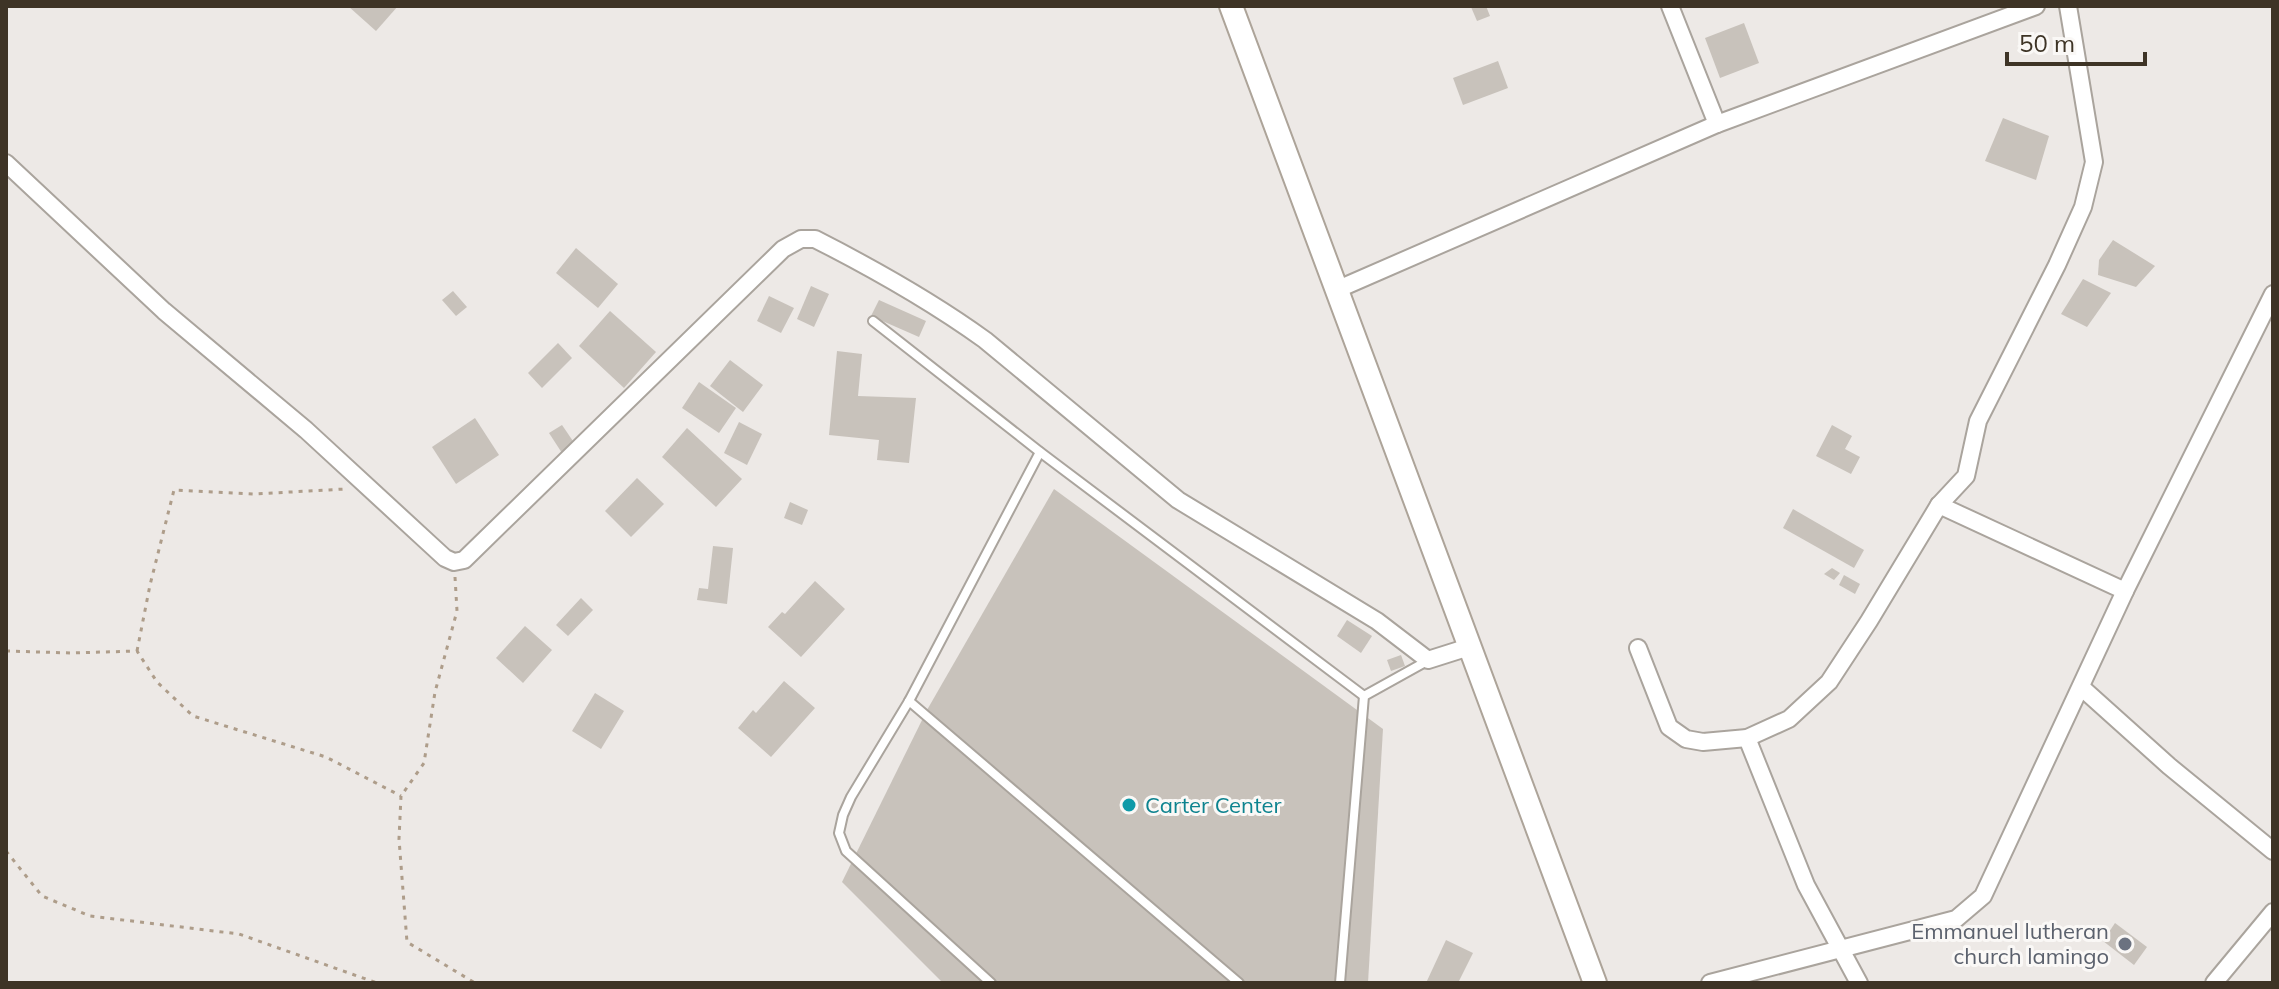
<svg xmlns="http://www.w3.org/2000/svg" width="2279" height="989" font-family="Mulish,sans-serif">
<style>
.building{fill:#c8c2bb}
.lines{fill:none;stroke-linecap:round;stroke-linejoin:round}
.lane-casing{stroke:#aaa49d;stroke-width:12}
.street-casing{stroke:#aaa49d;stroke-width:20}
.secondary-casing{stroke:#ada499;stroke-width:26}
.path{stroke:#ae9d8a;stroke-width:3;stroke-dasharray:4 6;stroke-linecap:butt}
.lane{stroke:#fff;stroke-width:8}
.street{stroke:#fff;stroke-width:16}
.secondary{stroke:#fff;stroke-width:22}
.culture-dot{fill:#0f9aa8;stroke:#faf8f6;stroke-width:3}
.worship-dot{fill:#6b7280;stroke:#faf8f6;stroke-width:3}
.labels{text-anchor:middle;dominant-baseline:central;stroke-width:6;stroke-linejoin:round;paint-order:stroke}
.culture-label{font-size:22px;fill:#0d838f;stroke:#faf8f6;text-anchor:start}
.worship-label{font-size:22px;fill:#5b616d;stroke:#faf8f6;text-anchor:end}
</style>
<rect width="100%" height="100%" fill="#ede9e6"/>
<g class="building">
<polygon points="348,6 398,6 376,31"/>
<polygon points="1486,6 1490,16 1477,21 1471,7"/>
<polygon points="1744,23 1759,63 1720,78 1705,38"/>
<polygon points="1498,61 1508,88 1463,105 1453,78"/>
<polygon points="2003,118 2049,136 2036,180 1985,161"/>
<polygon points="2113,240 2155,266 2136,287 2098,275 2099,260"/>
<polygon points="576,248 618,284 598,308 556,273"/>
<polygon points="2083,279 2111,293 2087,327 2061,314"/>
<polygon points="811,286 829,294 814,327 797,319"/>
<polygon points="453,291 467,307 456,316 442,300"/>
<polygon points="769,296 794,308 781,333 757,321"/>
<polygon points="879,300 926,321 919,337 871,316"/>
<polygon points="610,311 656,352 624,388 579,346"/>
<polygon points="558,343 572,358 542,388 528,373"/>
<polygon points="837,351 862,354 858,396 916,398 909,463 877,460 879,440 829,435"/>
<polygon points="730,360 763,385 743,412 710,386"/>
<polygon points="699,382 736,408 719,433 682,408"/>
<polygon points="475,418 499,455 456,484 432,447"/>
<polygon points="739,422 762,434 747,465 724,453"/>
<polygon points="562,425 575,444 562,453 549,433"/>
<polygon points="1832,425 1852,436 1845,449 1860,457 1851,474 1816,456"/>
<polygon points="687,428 742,479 716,507 662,457"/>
<polygon points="637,478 664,504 631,537 605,511"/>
<polygon points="1054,489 1383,729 1368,983 943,983 842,882 927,710"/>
<polygon points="790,502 808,510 802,525 784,518"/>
<polygon points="1793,509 1864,550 1854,568 1783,528"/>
<polygon points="713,546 733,548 727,604 697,600 699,588 708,589"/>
<polygon points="1832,568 1840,573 1834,580 1824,574"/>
<polygon points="1844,575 1860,584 1855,594 1839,585"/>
<polygon points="815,581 845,609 801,657 768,627 782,612 785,614"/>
<polygon points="581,598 593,610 568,636 556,625"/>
<polygon points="1347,620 1372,636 1361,653 1337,636"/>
<polygon points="525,626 552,650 523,683 496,658"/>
<polygon points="1401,655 1405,666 1391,671 1387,660"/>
<polygon points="784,681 815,708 771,757 738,728 753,710 756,713"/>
<polygon points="595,693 624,711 601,749 572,731"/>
<polygon points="2115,923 2147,947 2134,965 2103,941"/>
<polygon points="1446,940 1473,953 1458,983 1426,983"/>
</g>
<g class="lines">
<g class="lane-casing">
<g id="lane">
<polyline points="873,321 1040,452 1364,696"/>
<polyline points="909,701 1239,983"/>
<polyline points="991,983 846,851 839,833 843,815 851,797 909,701 1040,452"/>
<polyline points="1340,983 1364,696 1427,661"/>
</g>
</g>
<g class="street-casing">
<g id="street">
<polyline points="1670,6 1717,124"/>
<path d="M6 163 164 311 306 430 445 558 454 562 464 560 783 249 801 239H815C874 269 931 301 985 340L1178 500 1377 621 1428 660 1469 647"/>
<polyline points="1336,290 1717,124 2036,6"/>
<polyline points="2125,591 2273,294"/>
<polyline points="1638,648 1669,727 1686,739 1703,742 1747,738 1789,719 1829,682 1869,621 1939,505 1966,476 1978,421 2057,265 2083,207 2094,162 2068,6"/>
<polyline points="2081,687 2169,766 2273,851"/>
<polyline points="1747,738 1806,885 1859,983"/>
<polyline points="1710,983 1956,919 1983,896 2125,591 1939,505"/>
<polyline points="2214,983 2273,912"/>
</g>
</g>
<g class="secondary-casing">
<polyline id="secondary" points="1231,6 1595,983"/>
</g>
<g class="path">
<polyline points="455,577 457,611 435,692 424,763 401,796 399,839 407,942 475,983"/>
<polyline points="6,651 71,653 137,651 157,682 193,716 326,757 401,796"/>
<polyline points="137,651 150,585 174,490 254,494 345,489"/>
<polyline points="6,851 42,896 90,916 239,934 377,983"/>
</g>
<use href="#lane" class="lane"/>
<use href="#street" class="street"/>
<use href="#secondary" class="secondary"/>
</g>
<circle class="culture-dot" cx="1129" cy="805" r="8"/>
<circle class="worship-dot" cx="2125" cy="944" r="8"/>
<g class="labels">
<g class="culture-label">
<text x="1145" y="805">Carter Center</text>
</g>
<g class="worship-label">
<text x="2109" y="931">Emmanuel lutheran<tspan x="2109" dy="25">church lamingo</tspan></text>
</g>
</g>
<rect width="2279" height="989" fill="none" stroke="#3e3426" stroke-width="16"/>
<path d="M2007 52v12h138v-12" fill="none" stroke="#3e3426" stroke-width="4"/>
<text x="2019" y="52" font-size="24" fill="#3e3426" stroke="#faf8f6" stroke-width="6" paint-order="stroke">50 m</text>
</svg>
